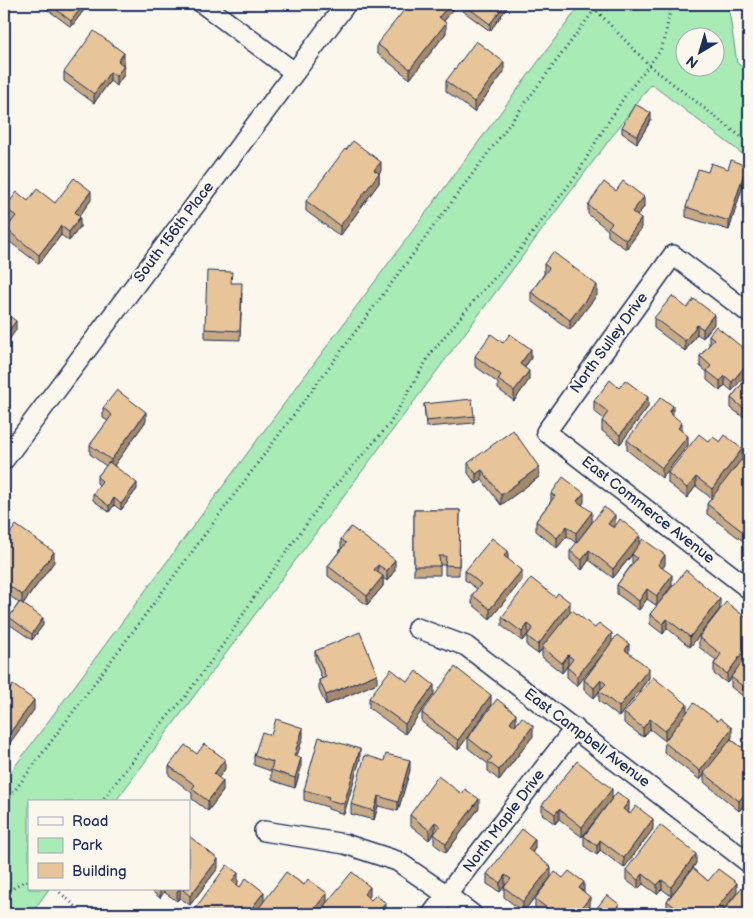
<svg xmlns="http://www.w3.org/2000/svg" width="753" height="918" font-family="'Balsamiq Sans',sans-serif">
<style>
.green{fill:#a8ebb5;stroke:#628d8a;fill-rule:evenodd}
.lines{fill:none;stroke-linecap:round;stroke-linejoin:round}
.minor-casing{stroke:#1b2f5e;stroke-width:22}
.path{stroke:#1b2f5e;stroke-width:3;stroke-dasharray:1 4;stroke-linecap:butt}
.minor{stroke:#fbf7ec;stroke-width:19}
.wall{fill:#c7a984;stroke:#1b2f5e}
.shaded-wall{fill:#a28a6b;stroke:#1b2f5e}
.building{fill:#e7c599;stroke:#1b2f5e}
.labels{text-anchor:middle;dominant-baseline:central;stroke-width:4.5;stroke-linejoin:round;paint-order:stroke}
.street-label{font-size:15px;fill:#1b2f5e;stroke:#fbf7ec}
</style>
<rect width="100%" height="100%" fill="#fbf7ec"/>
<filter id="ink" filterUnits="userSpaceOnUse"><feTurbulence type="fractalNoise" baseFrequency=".02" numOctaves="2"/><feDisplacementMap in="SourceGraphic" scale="10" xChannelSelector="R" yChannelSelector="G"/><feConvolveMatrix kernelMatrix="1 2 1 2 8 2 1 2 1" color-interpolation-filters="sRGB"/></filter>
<g filter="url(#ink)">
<path class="green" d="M581 4H728L737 63 749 72V159L651 84 115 802H29V889H49L31 914H4V781ZM686 38H716V68H686Z"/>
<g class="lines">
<g class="minor-casing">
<g id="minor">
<polyline points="203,4 294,72"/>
<polyline points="749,313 673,255 546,432 749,589"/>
<polyline points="4,460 346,4"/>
<polyline points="417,628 466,646 749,863"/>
<polyline points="264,831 345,844 397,861 447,895 472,914"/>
<polyline points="432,914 575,728"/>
</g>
</g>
<g class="path">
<polyline points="590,4 650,66 749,143"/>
<polyline points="101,802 156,730 185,697 232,632 256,594 328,494 389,425 431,353 478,296 519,251 578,173 598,138 627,93 660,51 665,38 671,4"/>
<polyline points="4,805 595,9"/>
<polyline points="56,889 84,914"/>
<path d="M4 900C11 891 16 882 29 881"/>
</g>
<use href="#minor" class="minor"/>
</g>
<g class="wall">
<polygon points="40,4 87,4 87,6 71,27"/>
<polygon points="453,4 453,10 444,21 446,33 410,79 377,53 377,44"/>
<polygon points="463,4 509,4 509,5 490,31 463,11"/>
<polygon points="124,63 123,65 124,75 116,86 110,81 94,103 64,81 64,72"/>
<polygon points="504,72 474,112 446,91 446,81"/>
<polygon points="651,120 637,143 622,133 622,127"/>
<polygon points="381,171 379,173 379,183 340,236 306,211 306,201"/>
<polygon points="708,172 746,175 729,230 686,217 686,207"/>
<polygon points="616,191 644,207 637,216 641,229 626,249 608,236 608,230 588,214 588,205"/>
<polygon points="91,200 79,216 80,227 69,241 61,235 39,264 6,239 6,229 11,222 5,217 5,208 28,201 55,203"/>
<polygon points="544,264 597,295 570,330 531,301 531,292 544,274"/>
<polygon points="242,293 240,340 205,339 205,329"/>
<polygon points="687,308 714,324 703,338 697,334 685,351 654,328 654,318"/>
<polygon points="709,335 749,353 732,391 725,385 720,391 707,380 707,372 700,366 700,356 709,345"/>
<polygon points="503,343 531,358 525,367 529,380 514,401 498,389 498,383 475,366 475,356"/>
<polygon points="749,375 749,413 748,412 743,417 731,408 731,398"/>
<polygon points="594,401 648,407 620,444 602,431 602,421 604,419 594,411"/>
<polygon points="424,404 474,416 474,423 426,427"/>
<polygon points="103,408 146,421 114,465 137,489 121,510 114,505 109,512 93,500 93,494 99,485 97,483 97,477 106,466 90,454 90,445 108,421 103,418"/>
<polygon points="673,416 682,431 688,445 662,478 627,450 627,440"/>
<polygon points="709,442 742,459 741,460 749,533 743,541 707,514 707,504 711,498 696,486 687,498 668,483 668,473"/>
<polygon points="468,463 539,477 501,505 482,480 476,484 468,473"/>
<polygon points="551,494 584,502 582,505 576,543 567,536 557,548 536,531 536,521 551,501"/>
<polygon points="414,510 460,510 459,575 445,575 445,565 440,565 440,575 414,575"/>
<polygon points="615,525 613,527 640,543 665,565 662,568 672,585 658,604 720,609 690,647 667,628 663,634 650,624 650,614 657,606 647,599 639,610 617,594 617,585 632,564 632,555 613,578 589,560 582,570 570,560 570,551"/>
<polygon points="749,533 749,546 748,545 748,535"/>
<polygon points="341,539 395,570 387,581 383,578 383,586 367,605 328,576 328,566 341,549"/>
<polygon points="4,542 54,562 23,604 43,625 32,640 9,624 9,617 19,603 4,591"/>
<polygon points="508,560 522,580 490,619 472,604 472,595 477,589 465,580 465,571"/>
<polygon points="555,597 570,611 612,643 629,653 649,678 619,717 599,701 599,691 601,689 594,698 584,689 584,680 612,643 577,686 567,677 567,667 568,665 562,673 542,657 542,649 538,654 527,646 527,636 528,634 522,641 502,626 502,617"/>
<polygon points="749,620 744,697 731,687 731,678 727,683 714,674 714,664 716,660 699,647 699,637"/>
<polygon points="315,651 377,683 326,705 319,690 319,680 322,679 315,660"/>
<polygon points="408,682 434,694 405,734 369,708 369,698"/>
<polygon points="491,705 458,750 422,722 422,713"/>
<polygon points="687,712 732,737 731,739 741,747 749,746 749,818 745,814 745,805 739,811 704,782 704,775 700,780 664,752 665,741 650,729 643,737 624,723 624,713"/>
<polygon points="516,724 514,726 533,736 499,780 488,771 488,764 468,748 468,738"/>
<polygon points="271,735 303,737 296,757 301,768 295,788 271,780 271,771 254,765 254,756"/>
<polygon points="197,754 225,769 218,778 223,791 208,811 192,799 192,793 169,775 169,766"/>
<polygon points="360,759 344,814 328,809 328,807 304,800 304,790"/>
<polygon points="410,770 398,811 378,806 374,820 351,814 351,804"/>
<polygon points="612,798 629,811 628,812 653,829 624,868 600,850 597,855 584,846 584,836 605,807 582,837 559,819 555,824 542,814 542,805"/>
<polygon points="479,808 446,853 434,844 434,834 435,832 429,840 410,825 410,815"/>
<polygon points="535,848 532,853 551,877 523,912 504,897 504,887 506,885 505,885 500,892 487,884 487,874"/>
<polygon points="696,863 693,868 708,881 737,893 720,914 671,914 667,911 667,901 671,896 662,889 657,894 643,884 638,889 626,880 626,870"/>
<polygon points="218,868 190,905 180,898 177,901 164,892 160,898 149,889 189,889"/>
<polygon points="563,878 584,892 590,906 585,914 543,914 535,908 535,899"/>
<polygon points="238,883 237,885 264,901 327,902 318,914 256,914 256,912 255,914 194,914 194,910"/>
<polygon points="370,896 368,898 386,912 384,914 324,914 324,906"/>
</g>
<g class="shaded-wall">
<polygon points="84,4 87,4 87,6 71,27 71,21"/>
<polygon points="450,4 453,4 453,10 439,27 439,17"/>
<polygon points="505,4 509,4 509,5 490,31 490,24"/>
<polygon points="446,23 446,33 410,79 410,69"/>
<polygon points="124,53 124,63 118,71 118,61"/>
<polygon points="504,62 504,72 474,112 474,102"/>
<polygon points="124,66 124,75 116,86 116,76"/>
<polygon points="110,72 110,81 94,103 94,94"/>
<polygon points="651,113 651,120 637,143 637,136"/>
<polygon points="381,162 381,171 379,173 379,183 340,236 340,226 374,170"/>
<polygon points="746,166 746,175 729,230 729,221"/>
<polygon points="91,191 91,200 75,222 75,212"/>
<polygon points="644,197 644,207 632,222 632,212"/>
<polygon points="80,217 80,227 69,241 69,232"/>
<polygon points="641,219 641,229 626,249 626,240"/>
<polygon points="61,226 61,235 39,264 39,255"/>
<polygon points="597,285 597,295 570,330 570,320"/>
<polygon points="714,314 714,324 703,338 703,329"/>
<polygon points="16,321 16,330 4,347 4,337"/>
<polygon points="697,325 697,334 685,351 685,341"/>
<polygon points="531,349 531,358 520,374 520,364"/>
<polygon points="749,361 749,371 732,391 732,382"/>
<polygon points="529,371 529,380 514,401 514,391"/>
<polygon points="725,376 725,385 720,391 720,381"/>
<polygon points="648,397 648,407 620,444 620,435"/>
<polygon points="748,402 748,412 743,417 743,408"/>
<polygon points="673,406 673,416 669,412"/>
<polygon points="146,412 146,421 111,470 111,460"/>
<polygon points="682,423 682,433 678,428"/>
<polygon points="688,436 688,445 662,478 662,468"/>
<polygon points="742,449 742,459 712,499 712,489"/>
<polygon points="539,467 539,477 501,505 501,495"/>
<polygon points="482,470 482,480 476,484 476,474"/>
<polygon points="696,477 696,486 687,498 687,488"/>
<polygon points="137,483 137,489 121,510 121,504"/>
<polygon points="584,493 584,502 577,511 577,501"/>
<polygon points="114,498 114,505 109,512 109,506"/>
<polygon points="592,512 592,522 576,543 576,533"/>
<polygon points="615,515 615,525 608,533 608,524"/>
<polygon points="749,523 749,533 743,541 743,532"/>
<polygon points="567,526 567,536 557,548 557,538"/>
<polygon points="640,535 640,544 613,578 613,569"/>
<polygon points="589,550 589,560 582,570 582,560"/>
<polygon points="508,551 508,561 504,556"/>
<polygon points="54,552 54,562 22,605 22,595"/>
<polygon points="665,555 665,565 658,574 658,565"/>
<polygon points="395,560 395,570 387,581 387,571"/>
<polygon points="378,565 378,574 374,570"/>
<polygon points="522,570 522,580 490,619 490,609"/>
<polygon points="672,575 672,585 657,606 657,596"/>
<polygon points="383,576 383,586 367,605 367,596"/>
<polygon points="647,589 647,599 639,610 639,601"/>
<polygon points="720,599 720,609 690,647 690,637"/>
<polygon points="570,602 570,612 538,654 538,645"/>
<polygon points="43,618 43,625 32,640 32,634"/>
<polygon points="667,619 667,628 663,634 663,624"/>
<polygon points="528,624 528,634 522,641 522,632"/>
<polygon points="612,633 612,643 577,686 577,676"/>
<polygon points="629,644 629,654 625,650"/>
<polygon points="749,644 749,654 727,683 727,674"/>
<polygon points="568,655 568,665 562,673 562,663"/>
<polygon points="649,668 649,678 619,717 619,707"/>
<polygon points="377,674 377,683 326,705 326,695"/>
<polygon points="601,680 601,689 594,698 594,688"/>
<polygon points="749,680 749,689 744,697 744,687"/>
<polygon points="434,685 434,694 405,734 405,724"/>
<polygon points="491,695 491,705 458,750 458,740"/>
<polygon points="34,700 34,710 4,751 4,741"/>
<polygon points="687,704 687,714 665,741 665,731"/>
<polygon points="516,714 516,724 510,732 510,722"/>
<polygon points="650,719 650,729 643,737 643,728"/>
<polygon points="533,726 533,736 499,780 499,770"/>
<polygon points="303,728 303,737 294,766 294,756"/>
<polygon points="732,728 732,737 705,774 704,773 704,775 700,780 700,771"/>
<polygon points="360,749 360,759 344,814 344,804"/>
<polygon points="301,758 301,768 295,788 295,778"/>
<polygon points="225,759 225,769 214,784 214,774"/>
<polygon points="410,760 410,770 398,811 398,802"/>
<polygon points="223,781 223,791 208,811 208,801"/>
<polygon points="612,789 612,799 582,837 582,827"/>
<polygon points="749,789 749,799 739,811 739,801"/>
<polygon points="378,796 378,806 374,820 374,811"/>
<polygon points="479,799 479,808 446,853 446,844"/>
<polygon points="629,801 629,811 623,818 623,809"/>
<polygon points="559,809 559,819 555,824 555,814"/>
<polygon points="653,819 653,829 624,868 624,858"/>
<polygon points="435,822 435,832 429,840 429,830"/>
<polygon points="535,839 535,848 528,859 528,849"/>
<polygon points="600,840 600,850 597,855 597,846"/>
<polygon points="696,854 696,863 671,896 671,887"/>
<polygon points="218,859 218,868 190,905 190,896"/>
<polygon points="551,867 551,877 523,912 523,902"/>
<polygon points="238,873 238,883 232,891 232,881"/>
<polygon points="643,874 643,884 638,889 638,880"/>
<polygon points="505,875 505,885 500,892 500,883"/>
<polygon points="662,880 662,889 657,894 657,885"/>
<polygon points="584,882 584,892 579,888"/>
<polygon points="737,883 737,893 720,914 712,914"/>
<polygon points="370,887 370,896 364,904 364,894"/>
<polygon points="160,889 164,889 164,892 160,898"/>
<polygon points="179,889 180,889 180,898 177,901 177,892"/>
<polygon points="264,892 264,902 255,914 247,914"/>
<polygon points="327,893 327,902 318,914 310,914"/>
<polygon points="590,897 590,906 585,914 577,914"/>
<polygon points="386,903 386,912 384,914 376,914"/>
<polygon points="619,904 619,914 615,910"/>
</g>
<g class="building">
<polygon points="49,4 84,4 71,21"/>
<polygon points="409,4 450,4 439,17 446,23 410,69 377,44"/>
<polygon points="463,4 505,4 490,24"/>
<polygon points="94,31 124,53 118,61 124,66 116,76 110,72 94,94 64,72"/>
<polygon points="476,41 504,62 474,102 446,81"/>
<polygon points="635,104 651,113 637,136 622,127"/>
<polygon points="353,141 381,162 374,170 379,173 340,226 306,201 345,149 346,150"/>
<polygon points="731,160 746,166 729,221 686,207 698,169 708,172 711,163 728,169"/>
<polygon points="74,178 91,191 75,212 80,217 69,232 61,226 39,255 6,229 16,216 5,208 17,192 28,201 37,189 55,203"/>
<polygon points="623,181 644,197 632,212 641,219 626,240 608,227 612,223 588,205 604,182 616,191"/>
<polygon points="553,252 597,285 570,320 531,292 549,268 544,264"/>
<polygon points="207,271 232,272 231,283 242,283 240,331 205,329"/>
<polygon points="672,296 687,308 694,299 714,314 703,329 697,325 685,341 654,318"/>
<polygon points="4,312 16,321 4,337"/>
<polygon points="716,326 749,353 749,361 732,382 725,376 720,381 707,371 711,366 700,356 714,339 709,335"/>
<polygon points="491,334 503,343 510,334 531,349 520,364 529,371 514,391 498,380 501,375 475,356"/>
<polygon points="749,375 749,403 748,402 743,408 731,398"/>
<polygon points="610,380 619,388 625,380 648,397 620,435 602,421 608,412 594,401"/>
<polygon points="117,390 146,412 111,460 90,445 112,415 103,408"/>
<polygon points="661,397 673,406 669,412 682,423 678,428 688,436 662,468 627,440"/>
<polygon points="472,399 474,416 426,421 424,404"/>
<polygon points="513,430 539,467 501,495 482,470 476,474 468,463"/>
<polygon points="699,434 709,442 713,437 720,442 725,435 742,449 712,489 696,477 687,488 668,473"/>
<polygon points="741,460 749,467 749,523 743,532 707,504"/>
<polygon points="109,462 137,483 121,504 114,498 109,506 93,494 102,481 97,477"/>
<polygon points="563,477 584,493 577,501 592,512 576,533 567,526 557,538 536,521 555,496 551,494"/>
<polygon points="604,507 615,515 608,524 614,528 620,519 640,535 613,569 589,550 582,560 570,551"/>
<polygon points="414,510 460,510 459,566 445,565 446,556 439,556 440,566 414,566"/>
<polygon points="16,525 54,552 22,595 4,582 4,542"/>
<polygon points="351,527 395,560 387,571 378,565 374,570 383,576 367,596 328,566 346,543 341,539"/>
<polygon points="492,538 508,551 504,556 522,570 490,609 472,595 481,584 465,571"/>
<polygon points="643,539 665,555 658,565 672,575 657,596 647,589 639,601 617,585 637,558 632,554"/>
<polygon points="686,570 720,599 690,637 667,619 663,624 650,614"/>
<polygon points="531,578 555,597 558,593 570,602 538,645 527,636 533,628 528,624 522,632 502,617"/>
<polygon points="20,602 43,618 32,634 9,617"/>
<polygon points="726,602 749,620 749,644 727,674 714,664 721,654 699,637"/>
<polygon points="572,610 595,628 599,623 612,633 577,676 567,667 573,659 568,655 562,663 542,647"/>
<polygon points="360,632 377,674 326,695 319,680 326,677 315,651"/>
<polygon points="617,635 629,644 625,650 649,668 619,707 599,691 606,684 601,680 594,688 584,680"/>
<polygon points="749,653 749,680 744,687 731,677"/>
<polygon points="455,667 491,695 458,740 422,713"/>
<polygon points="391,669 408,682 416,671 434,685 405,724 369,698"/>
<polygon points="653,677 687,704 665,731 650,719 643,728 624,713"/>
<polygon points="13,685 34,700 4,741 4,698"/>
<polygon points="497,699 516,714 510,722 515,726 522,717 533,726 499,770 488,762 492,757 468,738"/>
<polygon points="694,703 718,721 720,718 732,728 700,771 664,742"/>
<polygon points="276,719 303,728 294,756 301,758 295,778 271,770 273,762 254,756 262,732 271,735"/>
<polygon points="319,737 360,749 344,804 328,800 329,797 304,790"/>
<polygon points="731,739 741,747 745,743 749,746 749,789 739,801 704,773"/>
<polygon points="204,744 225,759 214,774 223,781 208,801 192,789 195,785 169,766 185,745 197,754"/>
<polygon points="386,754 410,760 398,802 378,796 374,811 351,804 365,755 384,761"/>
<polygon points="577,761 612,789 582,827 559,809 555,814 542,805"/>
<polygon points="438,776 462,794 465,789 479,799 446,844 434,834 440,826 435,822 429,830 410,815"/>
<polygon points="617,792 629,801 623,809 630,814 636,806 653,819 624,858 600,840 597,846 584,836"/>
<polygon points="749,799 749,808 745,805"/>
<polygon points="660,825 696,854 671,887 662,880 657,885 643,874 638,880 626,870"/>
<polygon points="522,829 535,839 528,849 551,867 523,902 504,887 511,879 505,875 500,883 487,874"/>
<polygon points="189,836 218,859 190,896 182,889 189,889"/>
<polygon points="227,865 238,873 232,881 240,887 246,878 264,892 247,914 199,914 194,910"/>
<polygon points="693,868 708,881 718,869 737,883 712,914 696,914 690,910 686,914 684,914 667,901"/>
<polygon points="569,871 584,882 579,888 590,897 577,914 548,914 551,911 535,899 555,872 563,878"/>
<polygon points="286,872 304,885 308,879 327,893 310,914 260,914 256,912"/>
<polygon points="352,872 370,887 364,894 371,900 376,895 386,903 376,914 334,914 324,906"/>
<polygon points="742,887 749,892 749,901 747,904 749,905 749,914 721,914"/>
<polygon points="607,895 619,904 615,910 620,914 592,914"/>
</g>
</g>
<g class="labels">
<g class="street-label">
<text transform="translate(174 232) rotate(-53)">South 156th Place</text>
<text transform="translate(609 343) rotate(-54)">North Sulley Drive</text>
<text transform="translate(648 510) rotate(38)">East Commerce Avenue</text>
<text transform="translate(587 738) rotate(37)">East Campbell Avenue</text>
<text transform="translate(504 821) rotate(-53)">North Maple Drive</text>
</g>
</g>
<rect width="753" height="918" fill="none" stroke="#fbf7ec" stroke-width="20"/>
<rect x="10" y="10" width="733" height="898" fill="none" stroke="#1b2f5e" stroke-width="2" filter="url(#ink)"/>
<rect x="28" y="800" width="162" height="90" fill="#fbf7ec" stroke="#a1a7b3"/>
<rect x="38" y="817" width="25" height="8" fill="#fbf7ec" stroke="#a1a7b3"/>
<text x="72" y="826" font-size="15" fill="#1b2f5e">Road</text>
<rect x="38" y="838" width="25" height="15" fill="#a8ebb5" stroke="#a1a7b3"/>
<text x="72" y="850" font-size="15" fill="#1b2f5e">Park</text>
<rect x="38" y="863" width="25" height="15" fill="#e7c599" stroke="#a1a7b3"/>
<text x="72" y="876" font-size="15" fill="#1b2f5e">Building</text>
<g transform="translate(700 52) rotate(218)"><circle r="24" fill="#fbf7ec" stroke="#a1a7b3"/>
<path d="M0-4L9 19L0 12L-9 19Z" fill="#1b2f5e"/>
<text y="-8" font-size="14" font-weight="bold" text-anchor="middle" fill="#1b2f5e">N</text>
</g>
</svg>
